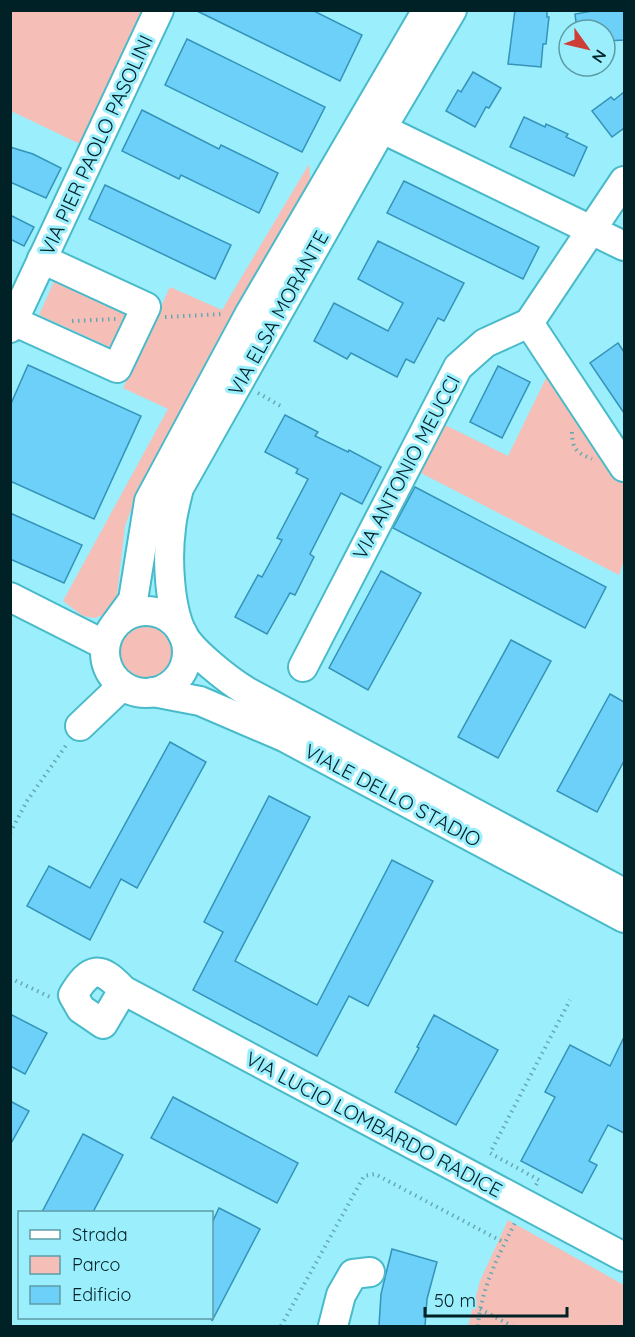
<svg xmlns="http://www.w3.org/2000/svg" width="635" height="1337" font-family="Quicksand,sans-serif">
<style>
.green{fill:#f5bfb8}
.building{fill:#6dd0f9;stroke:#3393b8;stroke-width:1.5}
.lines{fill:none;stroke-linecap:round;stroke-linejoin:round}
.minor-casing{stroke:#48bac9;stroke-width:32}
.path{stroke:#66a8b2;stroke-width:4;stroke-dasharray:1.5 4.5;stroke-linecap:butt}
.minor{stroke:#fff;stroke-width:28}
.labels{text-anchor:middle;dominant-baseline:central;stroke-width:6;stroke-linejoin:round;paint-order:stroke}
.street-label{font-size:20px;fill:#002126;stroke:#9beefb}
</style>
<rect width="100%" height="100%" fill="#9beefb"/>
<g class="green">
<polygon points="10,11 143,11 80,144 11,111"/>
<polygon points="309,164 311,188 136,497 125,526 116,603 104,615 94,618 83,616 63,601 168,409 123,388 170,287 222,310"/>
<polygon points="56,277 135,314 118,351 39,315"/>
<polygon points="549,372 624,485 624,560 619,575 417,471 441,423 508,456"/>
<circle cx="146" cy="651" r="30"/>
<polygon points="508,1220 624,1285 624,1326 468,1326 480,1281"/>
</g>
<g class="building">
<polygon points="195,10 312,10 362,35 340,81"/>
<polygon points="515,10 547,10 547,17 549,17 546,44 543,44 541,67 508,64"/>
<polygon points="598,10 624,10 624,40 605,41 605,30 577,30 575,14"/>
<polygon points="187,39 325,107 302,152 165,85"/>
<polygon points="473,72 501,88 489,108 486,107 475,127 446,111 458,90 461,92"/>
<polygon points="624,92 624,128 612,137 592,111 611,97 614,100"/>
<polygon points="142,110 219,149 221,145 278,173 259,213 181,175 179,179 122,151"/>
<polygon points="524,117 545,127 546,124 568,134 566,137 587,147 574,176 510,147"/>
<polygon points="10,147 33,154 61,168 46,198 10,182"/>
<polygon points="404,181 539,247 523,279 387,213"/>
<polygon points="105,185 231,245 215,279 89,219"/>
<polygon points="10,215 34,227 24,246 10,239"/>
<polygon points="378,241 464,283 444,321 438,318 414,363 406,359 397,377 351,353 347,359 314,341 334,303 388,331 403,303 358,279"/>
<polygon points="618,343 624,352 624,413 590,363"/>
<polygon points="28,365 141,416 94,519 10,481 10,406"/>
<polygon points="498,366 530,382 502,438 470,422"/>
<polygon points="285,415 318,432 315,436 348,452 349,450 381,467 362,504 341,493 310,554 314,557 295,595 290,593 267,634 235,617 258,575 262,577 282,540 277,538 308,479 296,473 298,469 265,452"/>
<polygon points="415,487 606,587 585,628 393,528"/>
<polygon points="10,513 82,545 64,583 10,559"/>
<polygon points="381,571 421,593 368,690 329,668"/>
<polygon points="511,640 551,661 498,758 458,737"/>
<polygon points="610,694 624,702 624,761 597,812 557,791"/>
<polygon points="170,742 206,762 137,888 121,879 90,940 27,906 49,866 90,888"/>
<polygon points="269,796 310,817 235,961 317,1005 392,860 433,881 368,1006 349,996 317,1056 193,990 223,932 204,922"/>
<polygon points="10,1014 47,1033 25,1074 10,1066"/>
<polygon points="434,1015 498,1050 456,1125 395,1092 419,1048 417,1047"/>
<polygon points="624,1037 624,1133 608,1125 589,1161 597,1165 582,1193 521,1161 555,1097 545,1092 570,1045 610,1066"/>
<polygon points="173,1097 298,1163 277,1203 151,1138"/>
<polygon points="10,1101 29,1111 10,1145"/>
<polygon points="83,1134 123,1155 93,1212 42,1212"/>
<polygon points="219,1208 260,1229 212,1321 212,1223"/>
<polygon points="392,1249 437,1262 427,1299 425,1326 379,1326 381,1294"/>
</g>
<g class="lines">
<g class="minor-casing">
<g id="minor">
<path d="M452 10 382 128 179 488C176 501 172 515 171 528 167 557 169 606 182 633 191 651 228 680 246 691L624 893"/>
<polyline points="366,121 624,246"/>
<polyline points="13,321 117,368 146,307 42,259"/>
<polyline points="529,323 624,467"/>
<polyline points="10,328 159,10"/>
<polyline points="10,597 105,645"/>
<circle cx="146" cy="652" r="41"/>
<polyline points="114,626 133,600 149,501 250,313 427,10"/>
<polyline points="303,667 458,367 485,343 529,323 624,181"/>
<polyline points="153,692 200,701 284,737 624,918"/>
<polyline points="80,726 122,686"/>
<path d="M123 990 103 1024 81 1009 73 995C90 967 100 965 123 990L624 1257"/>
<polyline points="333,1326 341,1295 353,1274 370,1272"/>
</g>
</g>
<g class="path">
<polyline points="165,317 224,314"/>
<polyline points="72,321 116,319"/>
<polyline points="258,393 284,408"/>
<path d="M572 432C572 449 577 453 592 459"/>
<polyline points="10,833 27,801 67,744"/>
<polyline points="10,978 50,997"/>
<polyline points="536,1185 539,1180 490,1153 570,1000"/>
<polyline points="480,1309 512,1326"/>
<polyline points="281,1326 364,1176 375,1174 505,1243"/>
<path d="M478 1326C481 1289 498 1256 515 1223"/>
</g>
<use href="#minor" class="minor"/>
</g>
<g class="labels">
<g class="street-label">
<text transform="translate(96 145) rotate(-65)">VIA PIER PAOLO PASOLINI</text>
<text transform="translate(278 313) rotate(-61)">VIA ELSA MORANTE</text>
<text transform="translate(406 467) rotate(-62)">VIA ANTONIO MEUCCI</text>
<text transform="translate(393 795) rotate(28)">VIALE DELLO STADIO</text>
<text transform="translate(374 1124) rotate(28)">VIA LUCIO LOMBARDO RADICE</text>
</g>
</g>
<rect width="635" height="1337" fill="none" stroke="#002126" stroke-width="24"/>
<rect x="18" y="1211" width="195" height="108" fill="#9beefb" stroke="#5d9ca6" stroke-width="1.5"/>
<rect x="30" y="1230" width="30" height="9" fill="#ffffff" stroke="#5d9ca6" stroke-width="1.5"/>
<text x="72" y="1241" font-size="18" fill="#002126">Strada</text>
<rect x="30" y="1256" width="30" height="18" fill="#f5bfb8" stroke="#5d9ca6" stroke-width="1.5"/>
<text x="72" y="1271" font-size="18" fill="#002126">Parco</text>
<rect x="30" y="1286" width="30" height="18" fill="#6dd0f9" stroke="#5d9ca6" stroke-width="1.5"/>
<text x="72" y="1301" font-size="18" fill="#002126">Edificio</text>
<g transform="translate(587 48) rotate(124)"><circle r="28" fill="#9beefb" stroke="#5d9ca6" stroke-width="1.5"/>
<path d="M0-4.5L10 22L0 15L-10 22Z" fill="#cc3e36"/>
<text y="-9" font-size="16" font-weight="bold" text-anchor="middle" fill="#002126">N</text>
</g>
<path d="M425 1307v9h142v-9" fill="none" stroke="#002126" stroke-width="3"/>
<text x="434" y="1307" font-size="18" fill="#002126" stroke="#9beefb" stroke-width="4.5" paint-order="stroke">50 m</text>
</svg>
